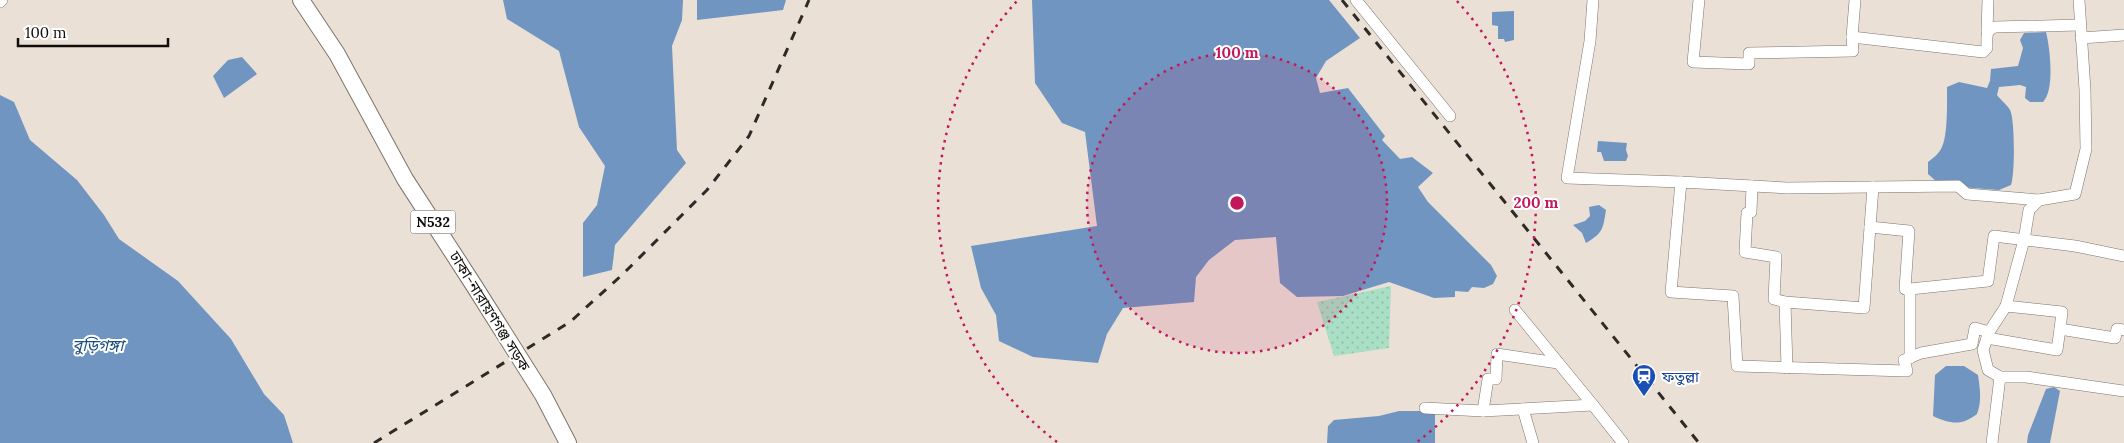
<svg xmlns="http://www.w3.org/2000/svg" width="2124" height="443" font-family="Lora,'Noto Sans Bengali',serif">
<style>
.grass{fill:url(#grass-dots)}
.water{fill:#7095c1}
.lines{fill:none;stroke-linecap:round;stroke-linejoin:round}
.minor-casing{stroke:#7d746b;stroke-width:12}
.highway-casing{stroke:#7d746b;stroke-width:18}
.minor{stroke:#fff;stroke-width:11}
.highway{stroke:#fff;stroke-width:16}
.rail{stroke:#2e2a26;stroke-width:3;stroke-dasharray:9 9;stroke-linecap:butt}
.ring{fill:none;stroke:#c2185b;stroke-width:2.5;stroke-dasharray:2.5 5}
.labels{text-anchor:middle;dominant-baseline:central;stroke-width:4;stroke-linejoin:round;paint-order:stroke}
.shield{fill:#fff;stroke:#585654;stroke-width:1}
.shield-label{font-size:14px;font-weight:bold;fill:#100d0a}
.street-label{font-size:15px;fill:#100d0a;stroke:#fff}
.transit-label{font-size:15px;fill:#164399;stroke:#fff;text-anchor:start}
.water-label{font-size:16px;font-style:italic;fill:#1a4d84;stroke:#fff}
.centre{fill:#c2185b;stroke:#fff;stroke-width:2.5}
.ring-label{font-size:15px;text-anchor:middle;font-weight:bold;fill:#c2185b;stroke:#fff;stroke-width:4;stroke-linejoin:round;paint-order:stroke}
</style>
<defs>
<pattern id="grass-dots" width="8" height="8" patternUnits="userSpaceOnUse" patternTransform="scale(1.25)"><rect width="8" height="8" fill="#a9dfc4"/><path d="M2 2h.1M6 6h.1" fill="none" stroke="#90bea7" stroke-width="1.8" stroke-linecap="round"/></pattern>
</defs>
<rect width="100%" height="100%" fill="#ebe0d6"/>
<polygon class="grass" points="1391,286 1389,348 1334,356 1317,302"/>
<g class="water">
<polygon points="503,0 683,0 682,20 672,46 677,150 686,163 615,245 612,270 583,277 583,223 597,205 605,166 579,127 559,51 507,19"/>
<polygon points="697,0 786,0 783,10 697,20"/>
<polygon points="1032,0 1329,0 1360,38 1326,61 1316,78 1320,93 1348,88 1385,136 1382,140 1400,159 1412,157 1433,173 1418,187 1428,202 1491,265 1497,276 1493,284 1484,288 1472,287 1468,292 1455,291 1455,297 1434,298 1389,282 1343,296 1297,297 1280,283 1276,237 1235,240 1209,260 1196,277 1194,302 1123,308 1107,334 1098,363 1033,357 999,341 996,315 981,288 971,246 1097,226 1085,132 1062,123 1035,83"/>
<polygon points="1514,11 1514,40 1505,42 1504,39 1498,39 1498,26 1492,25 1492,12"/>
<path d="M2046 32C2050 48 2055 90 2043 102H2030L2025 98 2026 87 2020 85 1999 87 1997 95C2000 99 2008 106 2010 110 2015 119 2015 175 2011 185L1999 190 1972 188 1938 183 1928 174V162C1933 158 1939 154 1942 147 1948 135 1947 101 1947 87L1959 82 1987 88 1990 81 1991 69 2018 66 2023 48 2020 40 2024 33Z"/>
<polygon points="242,57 257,74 224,98 213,76 228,60"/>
<polygon points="0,95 14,102 30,140 77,180 104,215 119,239 178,281 231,339 264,394 284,415 293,443 0,443"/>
<polygon points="1598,141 1627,143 1626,150 1628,156 1626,161 1604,161 1601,152 1597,152"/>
<path d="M1599 205 1606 210C1603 229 1603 233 1586 243L1582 233 1573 225 1585 221 1590 216 1589 207Z"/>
<path d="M1946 366H1964L1978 375C1980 389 1982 401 1977 414 1962 426 1950 424 1933 416L1935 375Z"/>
<polygon points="2054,387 2060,391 2050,443 2027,443 2028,435 2046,389"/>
<polygon points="1399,411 1424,411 1435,414 1435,443 1327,443 1328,426 1334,420 1379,416"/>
</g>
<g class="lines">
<g class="minor-casing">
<g id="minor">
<polyline points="1356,0 1450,116"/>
<polyline points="1593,0 1590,41 1567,178 1681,182"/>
<polyline points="1699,0 1693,62 1749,64 1749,53 1853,51 1852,37"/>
<path d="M1855 0 1852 37 1983 52 1987 48C1987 38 1985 30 1995 27L2080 25"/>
<polyline points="0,2 2,0"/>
<polyline points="1987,32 1988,0"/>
<polyline points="2081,38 2124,35"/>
<polyline points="1752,186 1751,212 1747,213 1745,252 1776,257 1774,299 1785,302 1864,308 1873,187"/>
<polyline points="1870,227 1909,231 1905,289 1910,289 1910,358"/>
<polyline points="1910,289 1988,281 1994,236 2075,246 2124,256"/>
<polyline points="1785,302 1787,368"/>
<polyline points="2006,306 2062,312 2060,329 2115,338 2117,329 2124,330"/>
<polyline points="1515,310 1593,405"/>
<polyline points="1989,332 1975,328 1972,344 1921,353 1904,360 1907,371 1737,366 1733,296 1671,292 1681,182 1787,188 1958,186 1967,194 2039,200"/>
<polyline points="1987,338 2057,350 2060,329"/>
<polyline points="2000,377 2026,377 2124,391"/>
<polyline points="1425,408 1483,411 1593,405 1623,443"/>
<polyline points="1523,409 1533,443"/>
<polyline points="1483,411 1488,379 1496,379 1497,354 1558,363"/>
<polyline points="1992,443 2000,377 1988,370 1983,350 1989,332 2006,306 2024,240 2029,210 2039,200 2075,194 2086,149 2085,90 2079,0"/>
</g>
</g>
<g class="highway-casing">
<polyline id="highway" points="301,0 337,54 405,179 473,284 543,395 568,443"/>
</g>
<use href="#minor" class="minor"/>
<use href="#highway" class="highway"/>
<g class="rail">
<polyline points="1342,0 1699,443"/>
<polyline points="374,443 570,322 623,274 707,190 749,136 809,0"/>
</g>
</g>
<circle cx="1237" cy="203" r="150" fill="#c2185b" fill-opacity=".12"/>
<g class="ring">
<circle cx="1237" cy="203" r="150"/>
<path d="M1057 442A299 299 0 0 1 1017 1M1457 1A299 299 0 0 1 1417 442"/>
</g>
<defs>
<g id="station-pin" transform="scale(1.25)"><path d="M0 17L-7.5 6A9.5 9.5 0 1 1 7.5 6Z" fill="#1a4fb4" stroke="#fff"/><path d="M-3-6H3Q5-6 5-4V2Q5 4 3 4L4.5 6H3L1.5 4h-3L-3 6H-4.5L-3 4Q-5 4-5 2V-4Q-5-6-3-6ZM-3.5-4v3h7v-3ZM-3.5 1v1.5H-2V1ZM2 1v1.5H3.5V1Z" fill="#fff"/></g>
</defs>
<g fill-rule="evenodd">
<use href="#station-pin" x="1644" y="376"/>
</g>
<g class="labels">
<rect class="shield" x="410.5" y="210.5" width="45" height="23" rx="4"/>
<g class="shield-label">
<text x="433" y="222">N532</text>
</g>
<g class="street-label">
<text transform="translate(490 311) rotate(58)">ঢাকা-নারায়ণগঞ্জ সড়ক</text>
</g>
<g class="transit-label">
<text x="1662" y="376">ফতুল্লা</text>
</g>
<g class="water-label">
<text x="98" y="345">বুড়িগঙ্গা</text>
</g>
</g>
<circle cx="1237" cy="203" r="8" class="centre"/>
<g class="ring-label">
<text x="1237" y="58">100 m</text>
<text x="1536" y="208">200 m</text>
</g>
<path d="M18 38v8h150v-8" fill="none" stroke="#100d0a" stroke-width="2.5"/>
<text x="25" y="38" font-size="15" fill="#100d0a" stroke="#ffffff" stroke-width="4" paint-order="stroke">100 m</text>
</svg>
